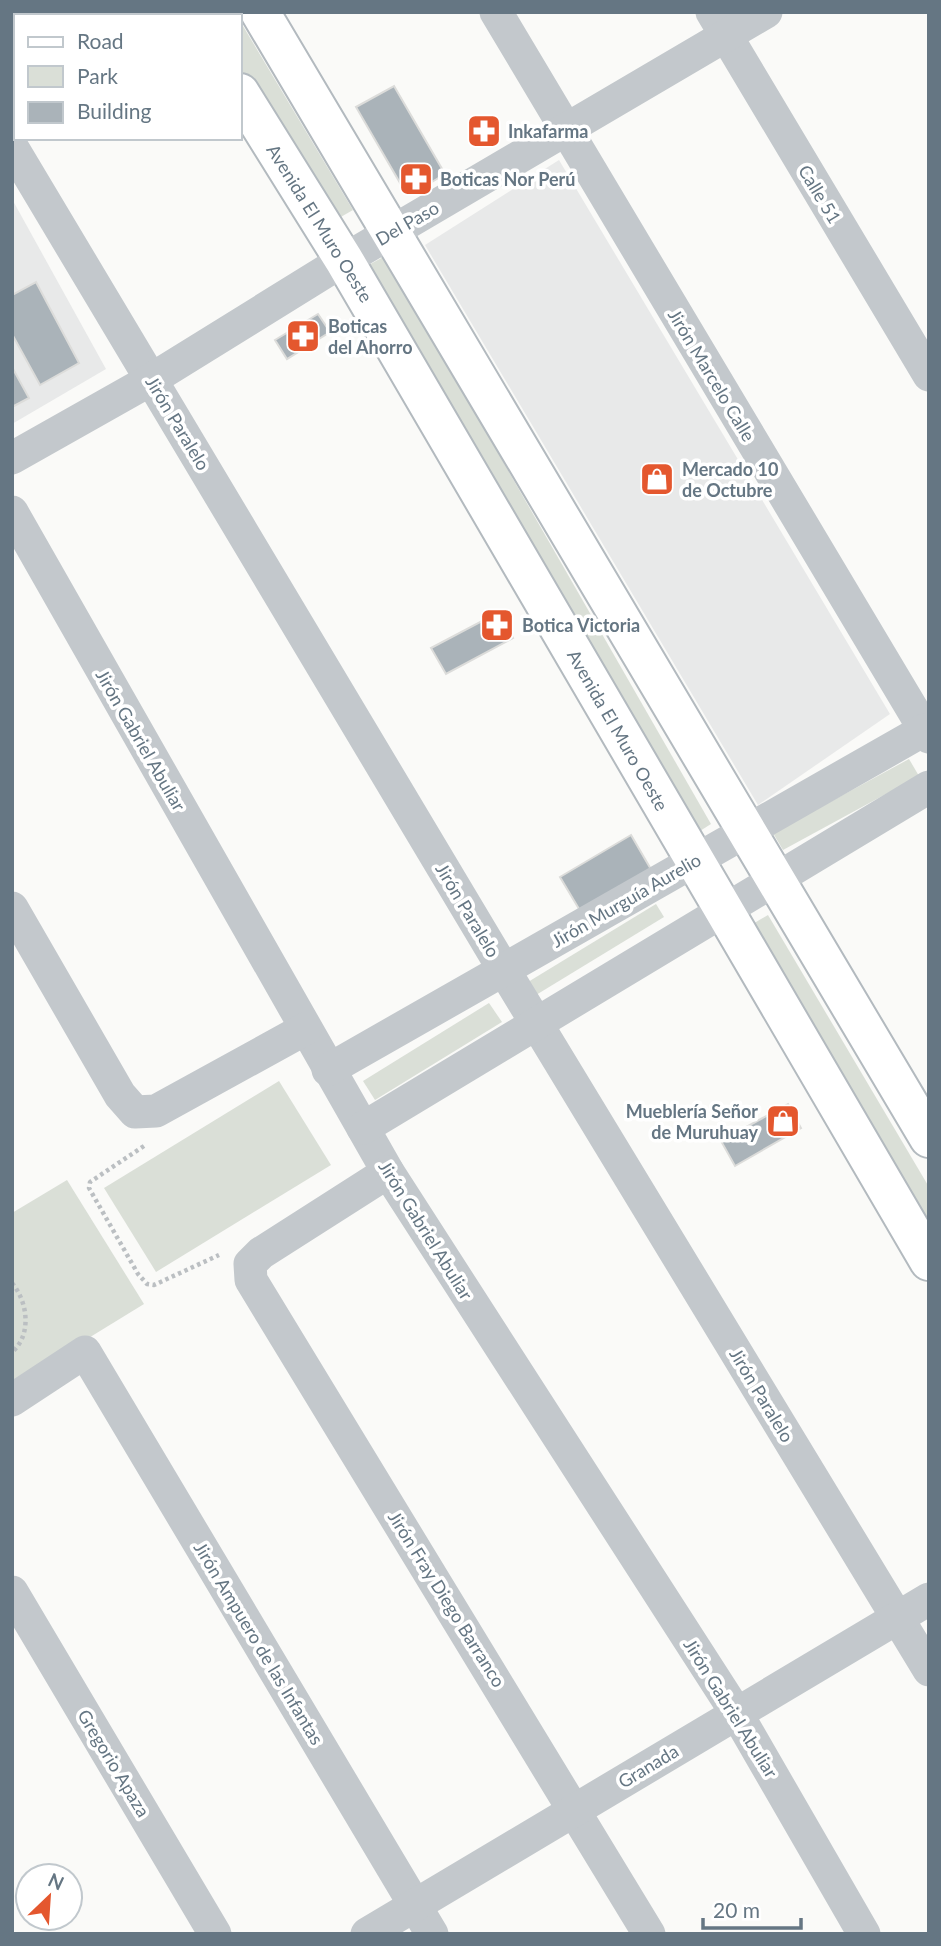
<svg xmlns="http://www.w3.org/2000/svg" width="941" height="1946" font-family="Lato,sans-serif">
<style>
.built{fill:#e8e9e9}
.green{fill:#dadfd7}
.building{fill:#aab3b9;stroke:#dcdcda;stroke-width:2}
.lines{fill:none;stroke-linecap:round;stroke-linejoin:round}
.secondary-casing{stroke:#b3babf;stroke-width:42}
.path{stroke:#bbbfc2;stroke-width:4.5;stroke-dasharray:3.5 3.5;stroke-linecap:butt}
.street{stroke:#c3c8cc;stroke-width:33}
.secondary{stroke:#fff;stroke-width:38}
.labels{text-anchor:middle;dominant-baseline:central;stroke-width:7;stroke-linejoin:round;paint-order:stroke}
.poi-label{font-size:18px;font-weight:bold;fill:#657683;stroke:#fff;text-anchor:start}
.street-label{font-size:18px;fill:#657683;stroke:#fff}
</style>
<rect width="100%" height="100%" fill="#fafaf8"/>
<g class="built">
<polygon points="559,160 890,714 758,805 425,245"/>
<polygon points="12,199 106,369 12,424"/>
</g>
<g class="green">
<polygon points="240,21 353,210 332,222 240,70"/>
<polygon points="385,256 711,824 692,836 365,267"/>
<polygon points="909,759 919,776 783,850 773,833"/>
<polygon points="656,904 664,917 536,995 528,982"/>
<polygon points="768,915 929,1187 929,1234 746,928"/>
<polygon points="489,1003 502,1022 375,1100 363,1081"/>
<polygon points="279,1081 331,1165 156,1272 104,1188"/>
<polygon points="67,1180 144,1304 12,1385 12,1213"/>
</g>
<g class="building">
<polygon points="394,86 445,174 417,191 403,188 356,107"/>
<polygon points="36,282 79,363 40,385 12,334 12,295"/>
<polygon points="318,314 330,332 287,359 275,340"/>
<polygon points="12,367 29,398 12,407"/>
<polygon points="499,612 513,638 446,674 431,648"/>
<polygon points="631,835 656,878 585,919 560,877"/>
<polygon points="788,1104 801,1128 735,1166 721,1141"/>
</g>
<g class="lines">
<g class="secondary-casing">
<g id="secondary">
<polyline points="189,12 191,16"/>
<polyline points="260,12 929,1138"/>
<polyline points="240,93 344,260 929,1261"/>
</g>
</g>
<g class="path">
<polyline points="144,1146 90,1182 89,1188 138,1274 147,1284 154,1285 219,1255"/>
<path d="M12 1283C28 1302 32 1335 12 1352"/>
</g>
<g class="street">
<polyline points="496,12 929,737"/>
<polyline points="712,12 929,375"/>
<polyline points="12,147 504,970 929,1670"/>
<polyline points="12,458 152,379 344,260 766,12"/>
<polyline points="12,512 388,1172 737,1714 864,1934"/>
<polyline points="12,908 120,1095 135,1112 156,1111 305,1029"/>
<polyline points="328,1070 924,730"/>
<polyline points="363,1128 929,787"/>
<polyline points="388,1172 261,1253 250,1264 251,1280 649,1934"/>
<polyline points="12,1400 85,1352 432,1934"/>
<polyline points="12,1592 215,1934"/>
<polyline points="367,1934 929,1599"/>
</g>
<use href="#secondary" class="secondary"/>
</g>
<defs>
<g id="pharmacy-square" transform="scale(1.75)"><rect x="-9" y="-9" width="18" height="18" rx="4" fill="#e4572e" stroke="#fff"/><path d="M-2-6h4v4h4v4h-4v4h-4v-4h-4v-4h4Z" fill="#fff"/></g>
<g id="shop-square" transform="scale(1.75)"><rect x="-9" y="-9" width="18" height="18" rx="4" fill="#e4572e" stroke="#fff"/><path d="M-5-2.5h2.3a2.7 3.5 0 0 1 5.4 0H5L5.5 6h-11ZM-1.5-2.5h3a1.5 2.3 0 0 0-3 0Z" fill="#fff"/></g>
</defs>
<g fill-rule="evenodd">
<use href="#pharmacy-square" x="484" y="131"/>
<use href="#pharmacy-square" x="416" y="179"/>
<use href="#pharmacy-square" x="303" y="336"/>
<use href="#shop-square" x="657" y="479"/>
<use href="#pharmacy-square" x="497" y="625"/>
<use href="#shop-square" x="783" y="1121"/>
</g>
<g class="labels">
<g class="poi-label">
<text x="508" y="131">Inkafarma</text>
<text x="440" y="179">Boticas Nor Perú</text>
<text x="328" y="326">Boticas<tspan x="328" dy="21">del Ahorro</tspan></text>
<text x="682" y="469">Mercado 10<tspan x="682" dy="21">de Octubre</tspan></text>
<text x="522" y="625">Botica Victoria</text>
<text x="758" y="1111" text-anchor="end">Mueblería Señor<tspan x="758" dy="21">de Muruhuay</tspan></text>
</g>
<g class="street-label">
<text transform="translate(820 194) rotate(59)">Calle 51</text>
<text transform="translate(320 223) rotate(58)">Avenida El Muro Oeste</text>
<text transform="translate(407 223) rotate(-30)">Del Paso</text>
<text transform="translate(712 375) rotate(59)">Jirón Marcelo Calle</text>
<text transform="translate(178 423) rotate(59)">Jirón Paralelo</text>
<text transform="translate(618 730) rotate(60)">Avenida El Muro Oeste</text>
<text transform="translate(141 740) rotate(60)">Jirón Gabriel Abuliar</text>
<text transform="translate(626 900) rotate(-30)">Jirón Murguía Aurelio</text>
<text transform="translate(468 910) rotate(59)">Jirón Paralelo</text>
<text transform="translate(426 1230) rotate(58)">Jirón Gabriel Abuliar</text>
<text transform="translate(762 1395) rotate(59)">Jirón Paralelo</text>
<text transform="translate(447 1599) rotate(58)">Jirón Fray Diego Barranco</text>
<text transform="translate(259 1643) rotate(59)">Jirón Ampuero de las Infantas</text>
<text transform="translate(731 1708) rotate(58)">Jirón Gabriel Abuliar</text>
<text transform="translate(114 1763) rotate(59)">Gregorio Apaza</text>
<text transform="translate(648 1766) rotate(-31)">Granada</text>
</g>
</g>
<rect width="941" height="1946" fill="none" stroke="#657683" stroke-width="28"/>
<rect x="14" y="14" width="228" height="126" fill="#ffffff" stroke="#c1c8cd" stroke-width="2"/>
<rect x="28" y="37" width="35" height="10" fill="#ffffff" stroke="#c1c8cd" stroke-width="2"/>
<text x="77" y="49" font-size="21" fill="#657683">Road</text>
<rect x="28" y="66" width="35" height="21" fill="#dadfd7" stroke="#c1c8cd" stroke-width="2"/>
<text x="77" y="84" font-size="21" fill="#657683">Park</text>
<rect x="28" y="102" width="35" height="21" fill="#aab3b9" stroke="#c1c8cd" stroke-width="2"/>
<text x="77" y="119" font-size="21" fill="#657683">Building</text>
<g transform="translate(49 1897) rotate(25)"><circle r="33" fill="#ffffff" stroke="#c1c8cd" stroke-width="2"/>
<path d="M0-5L12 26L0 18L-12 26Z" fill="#e4572e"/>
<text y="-10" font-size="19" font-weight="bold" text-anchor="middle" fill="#657683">N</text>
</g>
<path d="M703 1918v10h98v-10" fill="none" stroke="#657683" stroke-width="3.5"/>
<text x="713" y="1918" font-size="21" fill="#657683" stroke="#ffffff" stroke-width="5" paint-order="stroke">20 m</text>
</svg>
